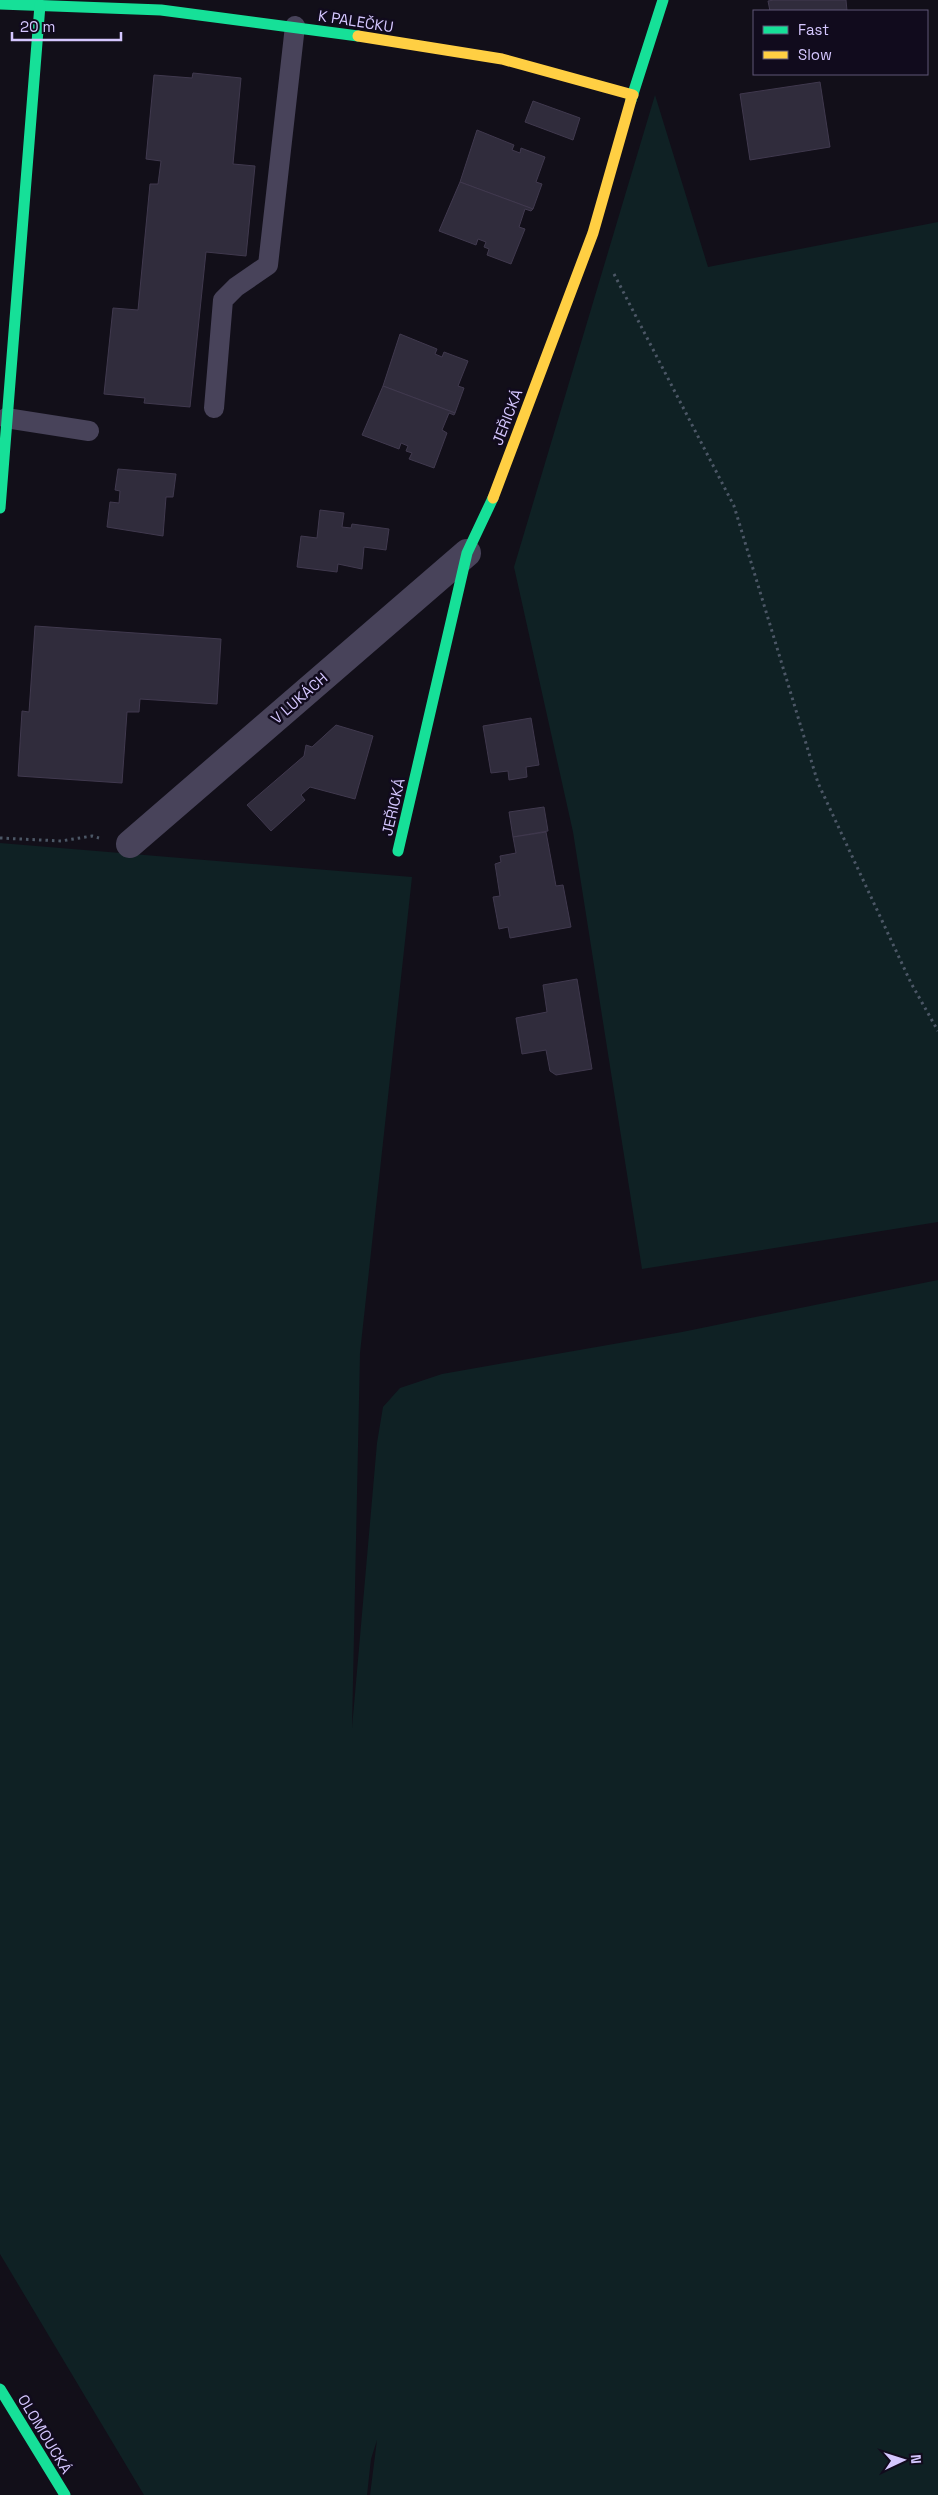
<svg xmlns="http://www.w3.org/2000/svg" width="938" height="2495" font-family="'Space Grotesk',sans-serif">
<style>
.green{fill:#0f2124}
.building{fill:#302c3c;stroke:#40394e}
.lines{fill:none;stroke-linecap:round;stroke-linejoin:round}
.path{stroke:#4c5766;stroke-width:3;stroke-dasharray:2.5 4;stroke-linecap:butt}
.lane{stroke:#48435a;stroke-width:20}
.street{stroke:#48435a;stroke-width:28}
.fast{stroke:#16e098;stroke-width:11}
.slow{stroke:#ffcf43;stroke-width:11}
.labels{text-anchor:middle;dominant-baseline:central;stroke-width:5;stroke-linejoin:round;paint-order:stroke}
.street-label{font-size:15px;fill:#d5c7ff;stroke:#110b1d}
</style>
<rect width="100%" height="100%" fill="#120f19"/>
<g class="green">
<polygon points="655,95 708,267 938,222 938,1222 642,1269 573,832 514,567"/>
<polygon points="0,843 412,877 360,1353 352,1728 377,1443 383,1407 400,1388 442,1374 682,1332 938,1280 938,2495 370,2495 377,2440 371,2459 367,2495 144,2495 0,2254"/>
</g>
<g class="building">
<polygon points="774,0 846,0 847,11 770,11 768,1"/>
<polygon points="193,73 241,78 233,164 255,166 246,256 206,252 190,407 144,403 145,398 104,394 113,308 138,310 150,184 158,184 161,161 146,159 154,75 192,78"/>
<polygon points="820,82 830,147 750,160 740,94"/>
<polygon points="533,101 580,118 573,140 525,122"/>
<polygon points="477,130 514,145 512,150 520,153 521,148 545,157 536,182 542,184 533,209 460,182"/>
<polygon points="460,182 533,209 531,211 525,209 519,227 525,229 511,264 487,255 489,249 484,247 486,242 478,239 476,245 439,231"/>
<polygon points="400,334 437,349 435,354 442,357 444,352 468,361 458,386 464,388 455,413 383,386"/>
<polygon points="383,386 455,413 454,415 449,413 442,430 447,433 434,468 409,459 412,453 406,451 408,446 401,443 399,449 362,435"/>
<polygon points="118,469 176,474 173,497 166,497 163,536 107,527 110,502 119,503 120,491 115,490"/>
<polygon points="320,510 344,513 342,527 351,528 352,524 389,529 386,550 364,547 362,569 338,564 337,572 297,567 301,536 317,538"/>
<polygon points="35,626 221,639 217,704 140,699 139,712 127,712 122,783 18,776 22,711 29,712"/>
<polygon points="531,718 539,765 526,767 527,777 509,780 508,771 491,773 483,726"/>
<polygon points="336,725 373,736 355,799 310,787 301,795 305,800 271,831 247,805 304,756 306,745 312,747"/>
<polygon points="544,807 548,831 513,837 509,812"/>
<polygon points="546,832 556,886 563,885 571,927 510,938 508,927 499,929 493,897 500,896 495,864 501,862 500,856 516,853 513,837"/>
<polygon points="577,979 592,1069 556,1075 550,1071 546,1050 522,1054 516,1018 547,1012 543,985"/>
</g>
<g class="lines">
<g class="path">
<polyline points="614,274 734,506 818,783 911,983 938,1031"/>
<polyline points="0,838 61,841 92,836 99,838"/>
</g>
<g class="lane">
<polyline points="214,408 223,300 236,287 268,265 295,26"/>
<polyline points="6,418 89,431"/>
</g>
<polyline class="street" points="130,844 467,553"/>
<g class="fast">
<polyline points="0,4 161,10 358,36"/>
<polyline points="631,100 663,0"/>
<polyline points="0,508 40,5"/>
<polyline points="398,851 467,553 493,498"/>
<polyline points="0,2389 65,2495"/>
</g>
<g class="slow">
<polyline points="358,36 502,59 633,95"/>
<polyline points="493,498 593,233 631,100"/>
</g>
</g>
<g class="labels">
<g class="street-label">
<text transform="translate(356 21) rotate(9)">K PALEČKU</text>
<text transform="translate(507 417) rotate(-69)">JEŘICKÁ</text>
<text transform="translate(299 698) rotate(-41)">V LUKÁCH</text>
<text transform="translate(393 807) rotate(-77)">JEŘICKÁ</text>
<text transform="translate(45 2434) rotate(59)">OLOMOUCKÁ</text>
</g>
</g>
<rect x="753" y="10" width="175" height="65" fill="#110b1d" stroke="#5f5677"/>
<rect x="763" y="26" width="25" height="8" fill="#16e098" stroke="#5f5677"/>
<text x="798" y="35" font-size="15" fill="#d5c7ff">Fast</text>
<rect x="763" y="51" width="25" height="8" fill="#ffcf43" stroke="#5f5677"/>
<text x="798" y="60" font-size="15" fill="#d5c7ff">Slow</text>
<g transform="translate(903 2460) rotate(86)" stroke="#110b1d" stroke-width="4" paint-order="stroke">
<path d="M0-4L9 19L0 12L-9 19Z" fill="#d5c7ff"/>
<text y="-8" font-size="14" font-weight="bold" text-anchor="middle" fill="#d5c7ff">N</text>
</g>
<path d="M12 32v8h109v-8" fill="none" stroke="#d5c7ff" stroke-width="2.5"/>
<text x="20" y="32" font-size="15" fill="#d5c7ff" stroke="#110b1d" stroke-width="4" paint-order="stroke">20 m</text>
</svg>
